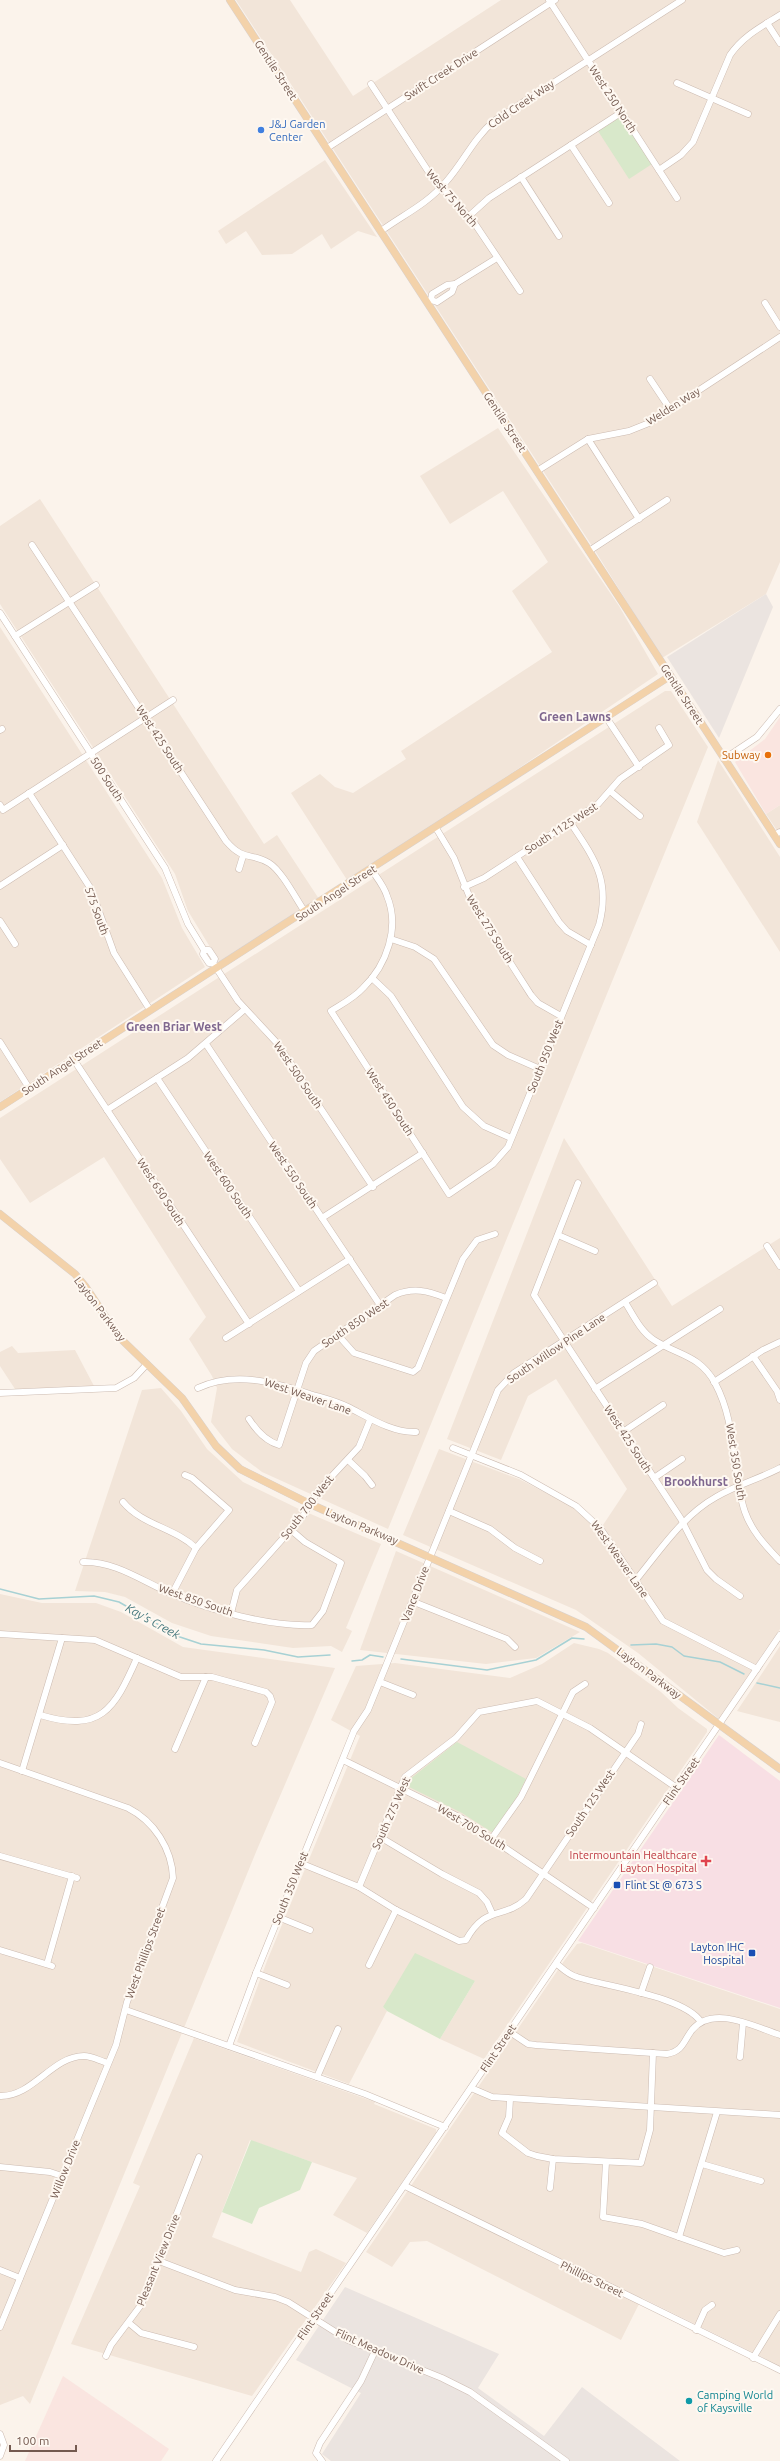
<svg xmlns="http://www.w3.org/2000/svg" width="780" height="2461" font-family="Ubuntu,sans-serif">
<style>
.residential{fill:#f2e5d9}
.commercial{fill:#fae5e0}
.industrial{fill:#ebe4e0}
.medical{fill:#f8dfe4}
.green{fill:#d8e8ca}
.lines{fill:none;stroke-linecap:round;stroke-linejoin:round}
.stream{stroke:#a7d1d4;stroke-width:1.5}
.minor-casing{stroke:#ccbbb1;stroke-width:7}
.major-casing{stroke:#d8d1ce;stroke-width:8}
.minor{stroke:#fff;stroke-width:6}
.major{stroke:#f3d2aa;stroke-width:7}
.shop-dot{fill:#3f7fe0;stroke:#fef8f1;stroke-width:1.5}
.food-dot{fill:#e8710a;stroke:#fef8f1;stroke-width:1.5}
.health-dot{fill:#e0444e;stroke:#fef8f1;stroke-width:1.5}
.transit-dot{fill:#1a4fb4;stroke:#fef8f1;stroke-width:1.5}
.culture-dot{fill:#0f9aa8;stroke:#fef8f1;stroke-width:1.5}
.labels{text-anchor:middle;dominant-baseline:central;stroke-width:4;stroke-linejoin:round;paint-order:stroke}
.street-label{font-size:11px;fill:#745a50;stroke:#fef8f1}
.shop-label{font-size:11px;fill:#366cbe;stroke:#fef8f1;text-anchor:start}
.food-label{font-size:11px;fill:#c56008;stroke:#fef8f1;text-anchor:end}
.health-label{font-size:11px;fill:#be3a42;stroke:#fef8f1;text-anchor:end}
.transit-label{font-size:11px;fill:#164399;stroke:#fef8f1;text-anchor:start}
.culture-label{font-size:11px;fill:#0d838f;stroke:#fef8f1;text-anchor:start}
.neighbourhood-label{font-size:12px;font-weight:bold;fill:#7f678f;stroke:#fef8f1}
.water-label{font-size:12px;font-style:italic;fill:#47797e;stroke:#fef8f1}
</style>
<rect width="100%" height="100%" fill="#fbf3eb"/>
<g class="residential">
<polygon points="236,0 290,0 353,96 501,0 780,0 780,562 766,594 662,658 594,549"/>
<polygon points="325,160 377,237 358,231 331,249 322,234 292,254 262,255 246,231 226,244 218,231"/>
<polygon points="498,428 619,606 658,674 349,883 291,793 320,774 335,787 353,793 406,759 401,751 552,652 512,591 548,562 503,491 450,524 420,476"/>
<polygon points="40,499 264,844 277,835 321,902 221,965 188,911 175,874 0,604 0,526"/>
<polygon points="0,627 162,878 182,928 205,967 0,1102"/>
<polygon points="665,691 671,691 708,747 388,1529 262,1472 232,1449 211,1422 217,1388 212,1376 189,1339 206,1317 104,1157 30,1203 0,1159 0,1118"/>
<polygon points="718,760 780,857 780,952 697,822"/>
<polygon points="780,805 780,835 766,814"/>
<polygon points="564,1138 672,1306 780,1238 780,1629 719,1719 638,1653 576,1610 403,1535 439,1449 519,1479 573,1507 599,1531 627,1489 556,1379 528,1396 501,1460 447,1439"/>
<polygon points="12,1346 18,1353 75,1350 94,1386 15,1389 0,1366 0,1352"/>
<polygon points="161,1388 181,1411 207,1449 243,1482 299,1509 381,1544 346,1628 352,1631 342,1652 331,1646 293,1648 211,1636 172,1623 125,1597 105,1592 75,1591 142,1390"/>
<polygon points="396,1551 580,1632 536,1658 486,1664 360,1650"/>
<polygon points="0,1594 42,1603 96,1603 121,1612 183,1647 335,1668 256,1852 30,2404 23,2396 0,2405"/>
<polygon points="574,1643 599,1649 608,1653 661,1692 678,1708 707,1729 707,1732 484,2059 440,2039 475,1981 383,2007 387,2011 349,2084 237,2042 267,1961 360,1736 331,1720 356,1666 395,1663 510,1678 542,1664"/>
<polygon points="780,1646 780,1722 737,1711 761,1675"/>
<polygon points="582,1943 780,2009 780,2366 642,2298 621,2340 427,2241 410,2242 392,2267 366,2252 564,1961 577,1944"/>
<polygon points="194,2038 375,2102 374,2104 436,2129 436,2133 367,2233 333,2215 357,2178 250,2140 212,2237 301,2272 309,2252 316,2249 346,2263 252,2396 71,2344 140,2186 133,2183"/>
</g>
<g class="commercial">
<polygon points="780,717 780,805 766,814 735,762 765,739"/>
<polygon points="63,2376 169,2449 161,2461 25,2461"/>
</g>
<g class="industrial">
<polygon points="766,594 773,607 719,738 667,657"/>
<polygon points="345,2287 499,2354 478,2388 544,2436 582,2387 680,2461 331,2461 322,2454 361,2393 296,2360"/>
</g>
<polygon class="medical" points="719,1735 780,1781 780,2008 578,1941"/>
<g class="green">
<polygon points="618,118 622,119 652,164 629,179 598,131"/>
<polygon points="457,1742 526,1779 517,1797 493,1833 462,1813 407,1786 410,1779"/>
<polygon points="415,1953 475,1981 440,2039 387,2011 383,2007"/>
<polygon points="251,2140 312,2162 300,2190 259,2208 252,2224 222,2212"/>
</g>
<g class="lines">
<g class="stream">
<polyline points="0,1589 39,1599 94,1596 119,1602 180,1637 201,1644 264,1650 298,1657 330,1655"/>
<polyline points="631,1645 656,1644 672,1647 684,1656 720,1662 744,1674"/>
<polyline points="401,1659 487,1670 536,1660 572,1638 584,1639"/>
<polyline points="352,1661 362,1660 370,1655 383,1657"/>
<polyline points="757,1683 780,1688"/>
</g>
<g class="minor-casing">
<g id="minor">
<polyline points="549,0 677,198"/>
<polyline points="767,23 780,43"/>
<polyline points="677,83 748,114"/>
<polyline points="371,84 432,177 473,221 520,291"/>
<polyline points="571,145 609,203"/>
<polyline points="327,148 555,0"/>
<path d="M659 170 681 155 693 142 730 55C743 36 761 27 780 15"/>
<polyline points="521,177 559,236"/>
<polyline points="469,216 489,198 622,112"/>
<path d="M381 231C403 215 427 204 445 183 463 163 473 139 494 121L682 0"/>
<polyline points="431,300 437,302 452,292 455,284"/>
<polyline points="428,303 431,300 432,294 447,285 455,284 497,258"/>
<polyline points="765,303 780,327"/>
<polyline points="650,379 670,409"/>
<polyline points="588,439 639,519"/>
<polyline points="537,471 588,439 629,431 649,423 780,337"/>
<path d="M32 545 226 841C244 862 251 852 269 863 282 871 296 899 305 912"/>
<polyline points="589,551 667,500"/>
<polyline points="0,613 165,868 188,924 204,950 203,954 209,963 213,963 238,1001 277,1043 373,1187"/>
<polyline points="15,636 96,585"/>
<polyline points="606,717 639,767"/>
<polyline points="0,730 2,729"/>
<polyline points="724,759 757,737 780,709"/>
<polyline points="610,791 640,816"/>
<polyline points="29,793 91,889 114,953 150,1010"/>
<polyline points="0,805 3,810 173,700"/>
<polyline points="436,828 454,858 472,903 531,995 538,1003 561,1016"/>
<polyline points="774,835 780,832"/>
<polyline points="517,857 559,922 567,931 591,945"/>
<polyline points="239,869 243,856"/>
<path d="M371 869C377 878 384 886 387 896 400 927 387 965 363 988 354 998 342 1004 331 1011L449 1194 493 1164 508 1147 599 925C611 880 594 858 570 822"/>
<polyline points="0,886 63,845"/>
<polyline points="464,887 484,878 598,804 620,779 669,745 659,728"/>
<polyline points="0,921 15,944"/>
<polyline points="391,939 415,947 434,959 493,1045 508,1055 540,1069"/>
<polyline points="204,950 209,950 215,959 213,963"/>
<polyline points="372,978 391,996 463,1107 484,1126 511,1138"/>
<polyline points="0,1042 29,1088"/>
<polyline points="206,1044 380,1305"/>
<polyline points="74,1060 249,1324"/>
<polyline points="157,1078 299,1291"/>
<polyline points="107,1110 188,1058 245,1009"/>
<polyline points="578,1183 534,1295 681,1519 707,1570 716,1579 740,1596"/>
<polyline points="322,1218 423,1153"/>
<polyline points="558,1235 595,1251"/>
<polyline points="767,1246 780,1266"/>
<path d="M625 1302C633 1315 641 1332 654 1340 677 1355 700 1355 715 1383 738 1426 730 1468 745 1512 752 1532 766 1546 780 1561"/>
<polyline points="337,1334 354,1353 413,1372 418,1368 463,1259 477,1240 495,1234"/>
<polyline points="226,1338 350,1259"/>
<polyline points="753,1356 777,1391 780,1400"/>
<polyline points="714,1382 763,1350 780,1342"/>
<path d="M198 1388C235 1371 274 1382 310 1394 323 1398 336 1401 348 1407 368 1417 392 1433 416 1432"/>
<polyline points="595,1389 720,1309"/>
<polyline points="0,1393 116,1388 134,1378 147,1364"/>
<path d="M249 1419C256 1430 266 1441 279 1445L306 1363 314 1351 395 1295C414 1287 428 1291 446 1298"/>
<polyline points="623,1432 663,1405"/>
<polyline points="453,1448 521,1475 576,1506 600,1528 663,1621 757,1669"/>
<polyline points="348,1460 365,1476 372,1485"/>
<polyline points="654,1478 682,1459"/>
<path d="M123 1502C142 1525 175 1528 196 1548"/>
<polyline points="449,1511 490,1529 515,1548 540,1561"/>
<path d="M83 1562C115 1561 142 1581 170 1593 209 1610 270 1627 312 1625L323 1611 341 1563 305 1542 291 1530"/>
<path d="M635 1581C659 1552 682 1516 716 1497 736 1485 759 1479 780 1468"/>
<polyline points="172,1594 196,1548 229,1510 192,1478 185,1475"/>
<polyline points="414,1602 507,1639 515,1647"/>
<polyline points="231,1613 237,1590 303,1516 318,1491 359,1447 370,1420"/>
<polyline points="0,1634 95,1640 181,1677 212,1677 266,1692 270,1696 272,1702 255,1743"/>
<polyline points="380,1682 413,1695"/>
<path d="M40 1715C101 1733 114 1710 137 1658"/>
<polyline points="175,1749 206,1677"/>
<polyline points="343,1760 461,1818 594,1908"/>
<path d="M0 1763 128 1808C154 1821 172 1849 173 1878L127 2002 116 2045 0 2327"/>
<polyline points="22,1771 62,1638"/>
<polyline points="380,1837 442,1874 479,1893 487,1902 492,1913"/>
<polyline points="492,1838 521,1797 573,1692 585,1684"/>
<polyline points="0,1856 77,1878"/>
<path d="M300 1863 359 1887 396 1910 459 1941 466 1940C486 1904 503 1920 526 1899L638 1734 641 1724"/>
<polyline points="359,1887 405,1777 456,1738 479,1712 537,1701 590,1728 677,1788"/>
<polyline points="278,1917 310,1930"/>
<polyline points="0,1950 52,1966"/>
<polyline points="47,1964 72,1876"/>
<path d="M557 1964C563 1969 569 1975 577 1977 607 1987 684 1996 701 2022"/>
<polyline points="369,1965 396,1910"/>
<polyline points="256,1973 287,1985"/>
<polyline points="641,1993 650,1967"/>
<polyline points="126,2010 365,2094 445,2127"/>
<path d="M510 2032 528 2044 536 2045 667 2054C683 2051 683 2042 692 2030 713 2004 755 2027 780 2035"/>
<polyline points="229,2046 256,1973 354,1731 368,1710 498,1390 514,1373 654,1283"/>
<polyline points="740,2057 743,2023"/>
<polyline points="317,2077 338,2029"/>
<polyline points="471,2088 492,2097 780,2115"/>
<path d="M0 2096C33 2097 52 2056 84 2056 92 2056 100 2061 108 2063"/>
<polyline points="510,2099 509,2117 502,2133 528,2153 537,2156 553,2159 641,2163 650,2130 653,2053"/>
<polyline points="606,2162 603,2217 642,2224 724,2253 737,2250"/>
<polyline points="702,2164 761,2181"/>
<polyline points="0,2167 50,2172 62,2176"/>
<polyline points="405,2186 780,2370"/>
<polyline points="550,2188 553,2159"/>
<polyline points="679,2237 717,2112"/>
<polyline points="159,2261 235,2290 275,2297 288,2302 348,2340 442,2378 470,2392 566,2461"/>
<polyline points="0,2270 20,2278"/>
<polyline points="129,2323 141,2333 194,2347"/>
<polyline points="696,2330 705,2310 712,2305"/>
<polyline points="106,2356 111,2345 141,2305 199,2157"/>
<polyline points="753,2358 780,2314"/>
<polyline points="0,2434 4,2445 0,2456"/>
<polyline points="216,2461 780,1635"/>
<polyline points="322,2461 316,2453 320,2443 361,2381 375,2351"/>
</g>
</g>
<g class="major-casing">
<g id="major">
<polyline points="230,0 780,844"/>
<polyline points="0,1107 670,676"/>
<polyline points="0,1214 75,1274 85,1286 119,1337 182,1398 216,1446 240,1469 310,1504 586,1627 780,1769"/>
</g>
</g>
<use href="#minor" class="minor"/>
<use href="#major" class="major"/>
</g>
<circle class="shop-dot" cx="261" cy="130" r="4"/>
<circle class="food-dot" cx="768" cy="755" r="4"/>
<path class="health-dot" d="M704 1855h4v4h4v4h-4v4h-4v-4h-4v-4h4z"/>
<g class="transit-dot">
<rect x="613" y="1881" width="8" height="8" rx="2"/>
<rect x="748" y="1949" width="8" height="8" rx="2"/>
</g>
<circle class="culture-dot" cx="689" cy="2401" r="4"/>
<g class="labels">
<g class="street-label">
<text transform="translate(276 70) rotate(57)">Gentile Street</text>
<text transform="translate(441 74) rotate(-33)">Swift Creek Drive</text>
<text transform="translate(613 99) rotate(57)">West 250 North</text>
<text transform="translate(521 104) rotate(-34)">Cold Creek Way</text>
<text transform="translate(452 198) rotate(49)">West 75 North</text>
<text transform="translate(673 406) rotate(-32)">Welden Way</text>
<text transform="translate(505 422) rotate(57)">Gentile Street</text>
<text transform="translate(682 694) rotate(57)">Gentile Street</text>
<text transform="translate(160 739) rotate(57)">West 425 South</text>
<text transform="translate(107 779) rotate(57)">500 South</text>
<text transform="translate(561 828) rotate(-33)">South 1125 West</text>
<text transform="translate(336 893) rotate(-33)">South Angel Street</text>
<text transform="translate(97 911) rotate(70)">575 South</text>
<text transform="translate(490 929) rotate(58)">West 275 South</text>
<text transform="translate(545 1056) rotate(-68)">South 950 West</text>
<text transform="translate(62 1067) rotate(-33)">South Angel Street</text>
<text transform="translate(298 1075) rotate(56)">West 500 South</text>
<text transform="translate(390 1102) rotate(57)">West 450 South</text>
<text transform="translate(293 1175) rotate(56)">West 550 South</text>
<text transform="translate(228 1185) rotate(56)">West 600 South</text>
<text transform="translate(161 1192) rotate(57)">West 650 South</text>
<text transform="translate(100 1309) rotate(53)">Layton Parkway</text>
<text transform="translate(355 1323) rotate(-34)">South 850 West</text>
<text transform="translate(556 1348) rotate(-34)">South Willow Pine Lane</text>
<text transform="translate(308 1396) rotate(19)">West Weaver Lane</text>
<text transform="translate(628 1439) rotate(57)">West 425 South</text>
<text transform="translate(736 1462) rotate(81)">West 350 South</text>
<text transform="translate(307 1507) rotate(-52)">South 700 West</text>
<text transform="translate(362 1526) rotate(23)">Layton Parkway</text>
<text transform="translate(620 1559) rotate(55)">West Weaver Lane</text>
<text transform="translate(415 1594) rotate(-69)">Vance Drive</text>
<text transform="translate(196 1600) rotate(19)">West 850 South</text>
<text transform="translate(649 1673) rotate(37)">Layton Parkway</text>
<text transform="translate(681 1781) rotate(-55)">Flint Street</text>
<text transform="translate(590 1803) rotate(-56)">South 125 West</text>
<text transform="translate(391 1813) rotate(-66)">South 275 West</text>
<text transform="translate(472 1827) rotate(31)">West 700 South</text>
<text transform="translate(290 1888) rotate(-68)">South 350 West</text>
<text transform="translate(145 1953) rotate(-70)">West Phillips Street</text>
<text transform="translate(498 2048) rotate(-56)">Flint Street</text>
<text transform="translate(65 2169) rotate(-68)">Willow Drive</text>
<text transform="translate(158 2260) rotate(-68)">Pleasant View Drive</text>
<text transform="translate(592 2279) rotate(26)">Phillips Street</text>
<text transform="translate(315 2316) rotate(-56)">Flint Street</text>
<text transform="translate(380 2351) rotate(24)">Flint Meadow Drive</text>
</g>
<g class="shop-label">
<text x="269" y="124">J&amp;J Garden<tspan x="269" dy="13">Center</tspan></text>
</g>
<g class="food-label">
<text x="760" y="755">Subway</text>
</g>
<g class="health-label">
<text x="697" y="1855">Intermountain Healthcare<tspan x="697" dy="13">Layton Hospital</tspan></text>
</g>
<g class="transit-label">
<text x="625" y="1885">Flint St @ 673 S</text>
<text x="744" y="1947" text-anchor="end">Layton IHC<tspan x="744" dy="13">Hospital</tspan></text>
</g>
<g class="culture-label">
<text x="697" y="2395">Camping World<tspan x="697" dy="13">of Kaysville</tspan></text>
</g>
<g class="neighbourhood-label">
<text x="575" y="716">Green Lawns</text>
<text x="174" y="1026">Green Briar West</text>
<text x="696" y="1481">Brookhurst</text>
</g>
<g class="water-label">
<text transform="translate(153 1621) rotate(29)">Kay's Creek</text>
</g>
</g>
<path d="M10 2445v6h66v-6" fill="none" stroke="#745a50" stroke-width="2"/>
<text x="16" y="2445" font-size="12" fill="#745a50" stroke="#fef8f1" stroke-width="3" paint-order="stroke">100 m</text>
</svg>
